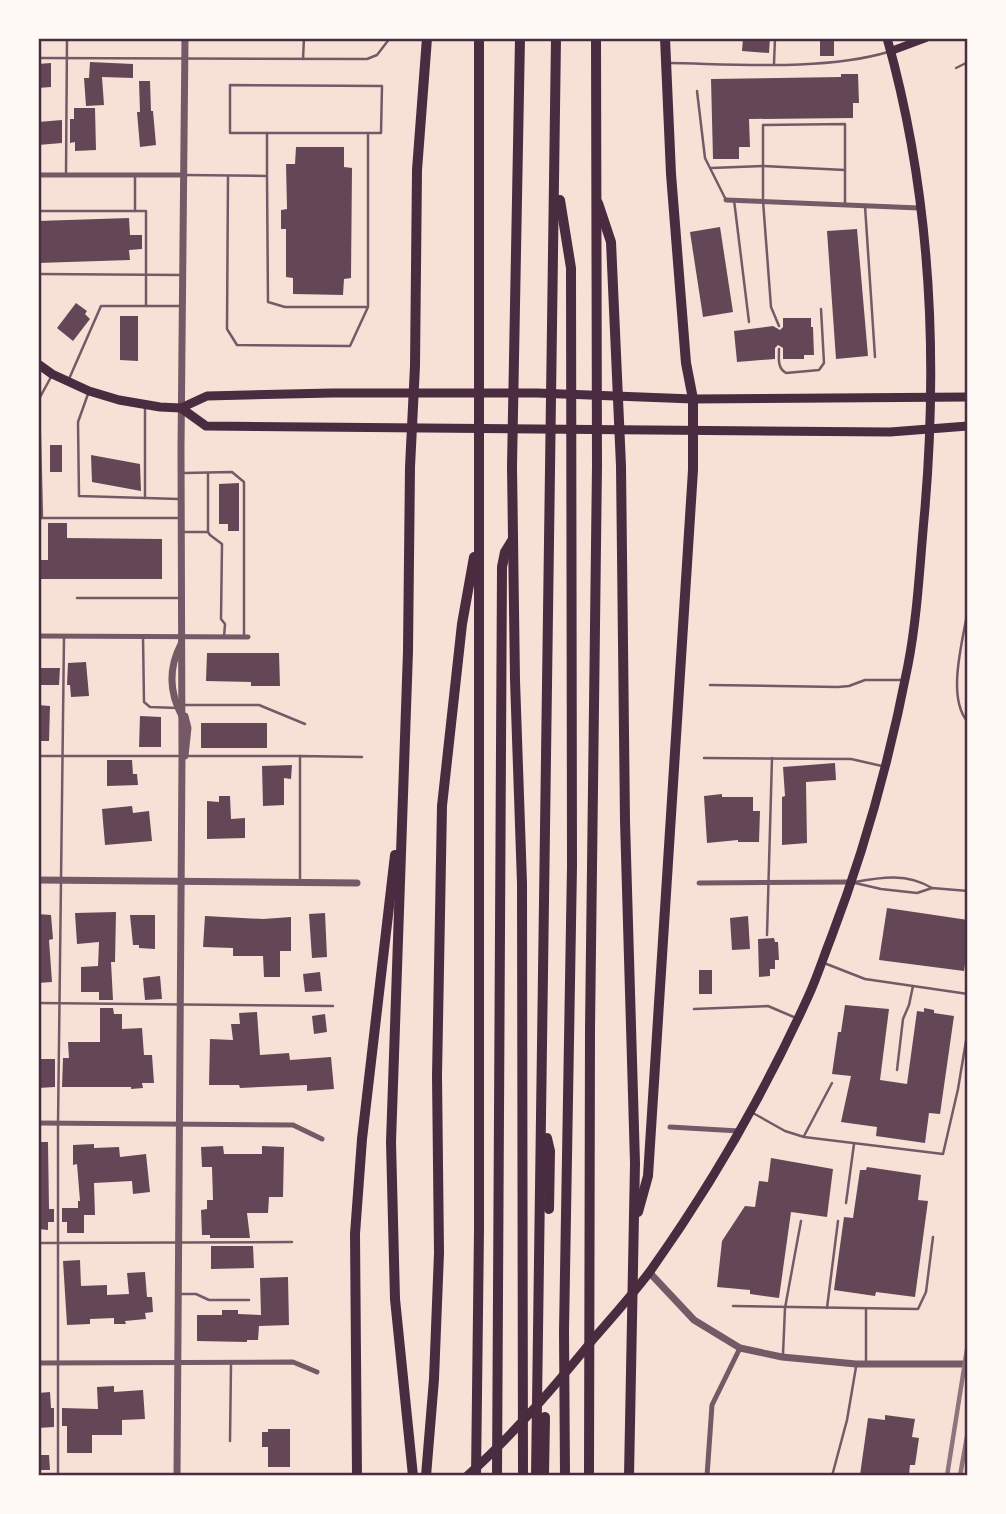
<svg xmlns="http://www.w3.org/2000/svg" width="1006" height="1514" font-family="'IBM Plex Sans',sans-serif">
<style>
.building{fill:#644757}
.lines{fill:none;stroke-linecap:round;stroke-linejoin:round}
.service{stroke:#755966;stroke-width:2.5}
.minor{stroke:#755966;stroke-width:5}
.tertiary{stroke:#755966;stroke-width:7}
.secondary{stroke:#4a2c40;stroke-width:8}
.primary{stroke:#4a2c40;stroke-width:9}
.motorway{stroke:#4a2c40;stroke-width:10}
.rail{stroke:#8f747c;stroke-width:4.5}
.neatline{fill:none;stroke:#4a2c40;stroke-width:2.5}
</style>
<rect width="100%" height="100%" fill="#f7e1d7"/>
<g class="building">
<polygon points="743,38 770,38 769,53 742,51"/>
<rect x="820" y="38" width="14" height="18"/>
<polygon points="90,62 133,64 133,78 102,77 104,105 86,106 84,78 89,78"/>
<polygon points="51,63 51,87 38,88 38,64"/>
<polygon points="841,74 858,74 859,103 853,103 853,118 749,119 750,147 739,147 739,159 713,159 711,79 841,77"/>
<polygon points="139,81 150,81 151,111 153,111 156,145 140,147 137,112 140,112"/>
<polygon points="74,108 95,108 96,150 75,151 75,142 70,143 70,119 74,119"/>
<polygon points="62,120 62,143 38,145 38,122"/>
<polygon points="296,147 344,147 344,167 352,168 351,278 344,279 343,295 293,294 293,278 286,277 286,229 281,229 281,210 287,209 286,164 295,164"/>
<polygon points="129,218 130,235 142,235 142,249 129,250 130,260 38,263 38,221"/>
<polygon points="720,227 733,312 703,317 690,232"/>
<polygon points="857,229 868,356 836,359 827,231"/>
<polygon points="76,303 87,311 85,314 90,319 73,341 57,328"/>
<polygon points="120,316 138,316 138,361 120,360"/>
<polygon points="783,318 811,318 811,327 813,327 814,355 804,355 804,359 783,359 783,348 778,345 775,348 775,359 737,362 734,331 773,326 780,330 783,327"/>
<rect x="50" y="445" width="12" height="27"/>
<polygon points="91,455 140,464 141,491 92,482"/>
<polygon points="239,483 239,531 228,531 228,524 219,524 219,484"/>
<polygon points="48,523 67,523 67,538 162,539 162,579 38,579 38,560 48,560"/>
<polygon points="207,653 279,653 280,686 251,686 251,682 206,681"/>
<polygon points="86,662 89,696 71,697 70,685 67,685 68,663"/>
<polygon points="38,668 60,668 59,685 38,685"/>
<polygon points="38,705 50,706 49,741 38,741"/>
<polygon points="140,716 161,717 161,747 139,747"/>
<rect x="201" y="723" width="66" height="25"/>
<polygon points="107,760 132,760 133,774 137,774 138,785 107,786"/>
<polygon points="835,763 836,780 806,782 807,843 782,845 782,797 785,796 783,767"/>
<polygon points="292,765 291,779 284,778 284,805 263,806 262,766"/>
<polygon points="722,794 722,797 753,797 753,811 760,811 759,842 738,842 738,840 707,843 704,796"/>
<polygon points="219,796 230,796 231,819 245,818 245,838 207,839 207,801 219,802"/>
<polygon points="132,806 133,813 149,811 152,841 105,845 102,809"/>
<polygon points="887,908 968,920 968,945 964,971 879,960"/>
<polygon points="116,912 115,962 111,962 113,1000 99,1000 99,992 81,992 81,967 98,966 99,942 77,944 75,913"/>
<polygon points="325,913 327,957 312,958 309,914"/>
<polygon points="38,914 51,915 53,939 49,940 52,982 38,983"/>
<polygon points="130,915 155,915 155,949 139,948 139,945 133,945"/>
<polygon points="205,916 263,919 291,917 291,951 280,951 280,977 264,977 263,956 233,956 233,948 203,947"/>
<polygon points="748,916 750,949 732,950 730,918"/>
<polygon points="774,938 775,942 778,942 779,960 775,960 775,969 770,969 770,976 759,977 758,939"/>
<rect x="699" y="970" width="13" height="24"/>
<polygon points="320,972 322,991 305,992 303,974"/>
<polygon points="160,976 162,999 145,1000 143,978"/>
<polygon points="845,1005 889,1009 880,1080 907,1084 917,1011 924,1012 924,1008 934,1010 934,1013 954,1016 940,1114 929,1113 925,1143 876,1136 877,1127 841,1122 851,1076 832,1074 838,1032 841,1032"/>
<polygon points="100,1008 113,1008 114,1014 122,1014 122,1029 142,1028 144,1055 152,1055 154,1083 142,1083 143,1088 131,1089 131,1087 62,1087 63,1058 69,1058 68,1042 100,1042"/>
<polygon points="257,1012 260,1055 289,1053 290,1060 331,1057 334,1089 307,1091 307,1085 240,1088 239,1085 209,1085 210,1039 233,1040 231,1024 240,1024 239,1013"/>
<polygon points="325,1014 327,1032 314,1034 312,1016"/>
<polygon points="38,1059 55,1059 55,1087 38,1088"/>
<polygon points="38,1142 48,1142 49,1209 54,1209 54,1222 48,1222 48,1230 38,1229"/>
<polygon points="94,1144 94,1148 119,1147 120,1157 146,1154 150,1192 133,1194 132,1181 94,1183 95,1215 84,1215 84,1233 67,1233 67,1222 62,1222 62,1208 78,1208 78,1201 80,1201 77,1164 73,1165 73,1145"/>
<polygon points="223,1146 224,1154 262,1154 262,1146 284,1147 283,1197 269,1197 268,1213 247,1213 250,1238 210,1238 210,1235 202,1235 201,1210 207,1209 207,1200 213,1200 212,1167 202,1167 201,1147"/>
<polygon points="771,1158 833,1169 827,1217 791,1212 779,1298 750,1294 750,1290 717,1287 722,1241 745,1206 755,1207 759,1181 768,1182"/>
<polygon points="867,1167 921,1175 918,1200 928,1201 915,1297 876,1292 875,1296 834,1290 844,1217 853,1218 860,1170 866,1170"/>
<polygon points="211,1246 253,1246 254,1268 211,1269"/>
<polygon points="80,1260 81,1286 107,1285 107,1295 129,1294 127,1273 145,1272 147,1297 152,1297 153,1312 145,1313 146,1319 125,1321 126,1324 114,1324 114,1318 90,1319 90,1324 67,1325 63,1261"/>
<polygon points="288,1277 289,1325 259,1326 258,1340 247,1340 247,1342 197,1341 197,1315 222,1315 222,1310 238,1310 238,1314 261,1315 260,1278"/>
<polygon points="114,1386 114,1392 143,1390 145,1419 122,1420 122,1435 92,1435 92,1453 67,1453 67,1426 62,1426 62,1408 98,1409 97,1387"/>
<polygon points="50,1392 51,1408 54,1408 54,1427 38,1428 38,1393"/>
<polygon points="885,1415 915,1419 912,1437 919,1438 915,1465 910,1465 909,1475 860,1475 868,1418 885,1420"/>
<polygon points="268,1429 290,1429 290,1467 268,1467 268,1447 262,1447 262,1432 268,1432"/>
<polygon points="38,1455 49,1455 50,1470 38,1470"/>
</g>
<g class="lines">
<g class="service">
<polyline points="38,58 367,59 377,55 390,38"/>
<polyline points="303,59 304,38"/>
<path d="M668 63C736 64 824 71 888 52"/>
<polyline points="774,64 775,38"/>
<polyline points="956,68 968,62"/>
<polyline points="697,91 705,158 726,200"/>
<polyline points="267,133 368,133"/>
<polyline points="711,168 763,166 845,170"/>
<polyline points="66,175 67,38"/>
<polyline points="185,175 267,176 267,133 230,133 230,85 382,86 381,133 368,133 368,307 350,346 237,345 227,329 228,176"/>
<polyline points="135,176 135,211"/>
<polyline points="267,176 268,302 285,307 366,307"/>
<polyline points="734,200 749,322"/>
<polyline points="865,206 875,357"/>
<polyline points="38,211 146,211 146,306"/>
<polyline points="38,274 182,275"/>
<polyline points="779,326 771,307 763,201 763,125 845,124 845,205"/>
<path d="M779 349C779 358 777 368 786 373L819 370 824 363 821 309"/>
<polyline points="69,379 101,306 179,306"/>
<polyline points="88,394 78,422 79,496 179,499"/>
<polyline points="184,473 232,472 244,482 244,636"/>
<polyline points="208,473 208,532 210,535 222,544 221,619 225,624 224,637"/>
<polyline points="145,498 145,407"/>
<polyline points="38,518 181,518"/>
<polyline points="42,518 39,399 51,377"/>
<polyline points="184,532 208,532"/>
<polyline points="77,598 179,598"/>
<path d="M968 609C963 640 946 698 968 722"/>
<polyline points="143,637 144,702 150,707 177,708"/>
<polyline points="710,685 838,687 849,686 865,680 901,680"/>
<polyline points="183,705 259,705 305,724"/>
<polyline points="38,756 181,756"/>
<polyline points="188,756 300,756"/>
<polyline points="704,758 851,759 882,766"/>
<polyline points="300,882 300,756 362,757"/>
<path d="M855 882C882 877 907 873 932 888"/>
<polyline points="855,883 881,889 917,893 932,888 968,891"/>
<polyline points="767,935 772,758"/>
<polyline points="824,963 865,979 968,994"/>
<polyline points="38,1003 333,1006"/>
<polyline points="694,1009 768,1006 796,1018"/>
<polyline points="897,1070 903,1019 909,1005 913,986"/>
<polyline points="753,1113 785,1131 804,1137 943,1154 958,1089 968,1029"/>
<polyline points="804,1136 832,1083"/>
<polyline points="846,1203 854,1144"/>
<polyline points="38,1243 292,1242"/>
<polyline points="181,1294 196,1294 209,1300 249,1300"/>
<polyline points="733,1306 918,1309 926,1292 933,1237"/>
<polyline points="827,1308 838,1221"/>
<polyline points="866,1309 866,1361"/>
<polyline points="783,1354 785,1308 801,1221"/>
<polyline points="230,1441 231,1364"/>
<polyline points="58,1476 58,1124 64,637"/>
<polyline points="832,1476 847,1420 856,1367"/>
</g>
<g class="minor">
<polyline points="38,175 185,175"/>
<polyline points="726,200 919,208"/>
<polyline points="38,636 248,637"/>
<polyline points="699,883 851,882"/>
<polyline points="38,1123 293,1125 322,1139"/>
<polyline points="670,1127 739,1131"/>
<polyline points="38,1363 293,1362 317,1372"/>
<polyline points="707,1476 712,1405 740,1348"/>
</g>
<g class="tertiary">
<path d="M181 644C168 669 169 692 182 716"/>
<polyline points="185,716 188,728 185,756"/>
<polyline points="38,880 357,883"/>
<polyline points="649,1272 694,1320 740,1348 782,1357 856,1364 968,1364"/>
<polyline points="177,1476 182,756 181,448 185,38"/>
</g>
<polyline class="secondary" points="891,51 926,38"/>
<g class="primary">
<polyline points="38,364 52,374 89,391 119,400 160,407 181,408 207,396 332,393 537,393 693,399 968,397"/>
<polyline points="181,408 206,426 890,432 968,426"/>
<path d="M467 1476C514 1434 555 1386 595 1337 614 1315 634 1293 651 1270 711 1185 765 1092 808 997 817 978 823 958 831 938 865 849 890 758 908 665 918 613 920 560 925 508 938 352 930 190 887 38"/>
</g>
<g class="motorway">
<polyline points="520,38 512,466 515,680 522,883 523,1476"/>
<polyline points="560,200 571,268 572,866 564,1331 565,1476"/>
<polyline points="598,203 611,242 621,466 625,821 635,1163 629,1476"/>
<polyline points="547,1138 550,1151 549,1209"/>
<polyline points="638,1212 648,1176 693,470 693,399 686,363 671,174 665,38"/>
<polyline points="357,1476 355,1234 362,1139 395,855"/>
<polyline points="413,1476 395,1299 391,1142 408,651 410,467 415,366 417,170 427,38"/>
<polyline points="426,1476 434,1379 439,1253 437,1076 442,806 462,624 474,557"/>
<polyline points="476,1476 479,1230 479,38"/>
<polyline points="497,1476 502,567 505,552 513,539"/>
<polyline points="536,1476 556,38"/>
<polyline points="544,1476 545,1417"/>
<polyline points="589,1476 590,1029 597,465 596,38"/>
</g>
<g class="rail">
<polyline points="947,1476 968,1343"/>
<polyline points="960,1476 968,1431"/>
</g>
</g>
<rect width="1006" height="1514" fill="none" stroke="#fffaf5" stroke-width="80"/>
<rect x="40" y="40" width="926" height="1434" class="neatline"/>
</svg>
